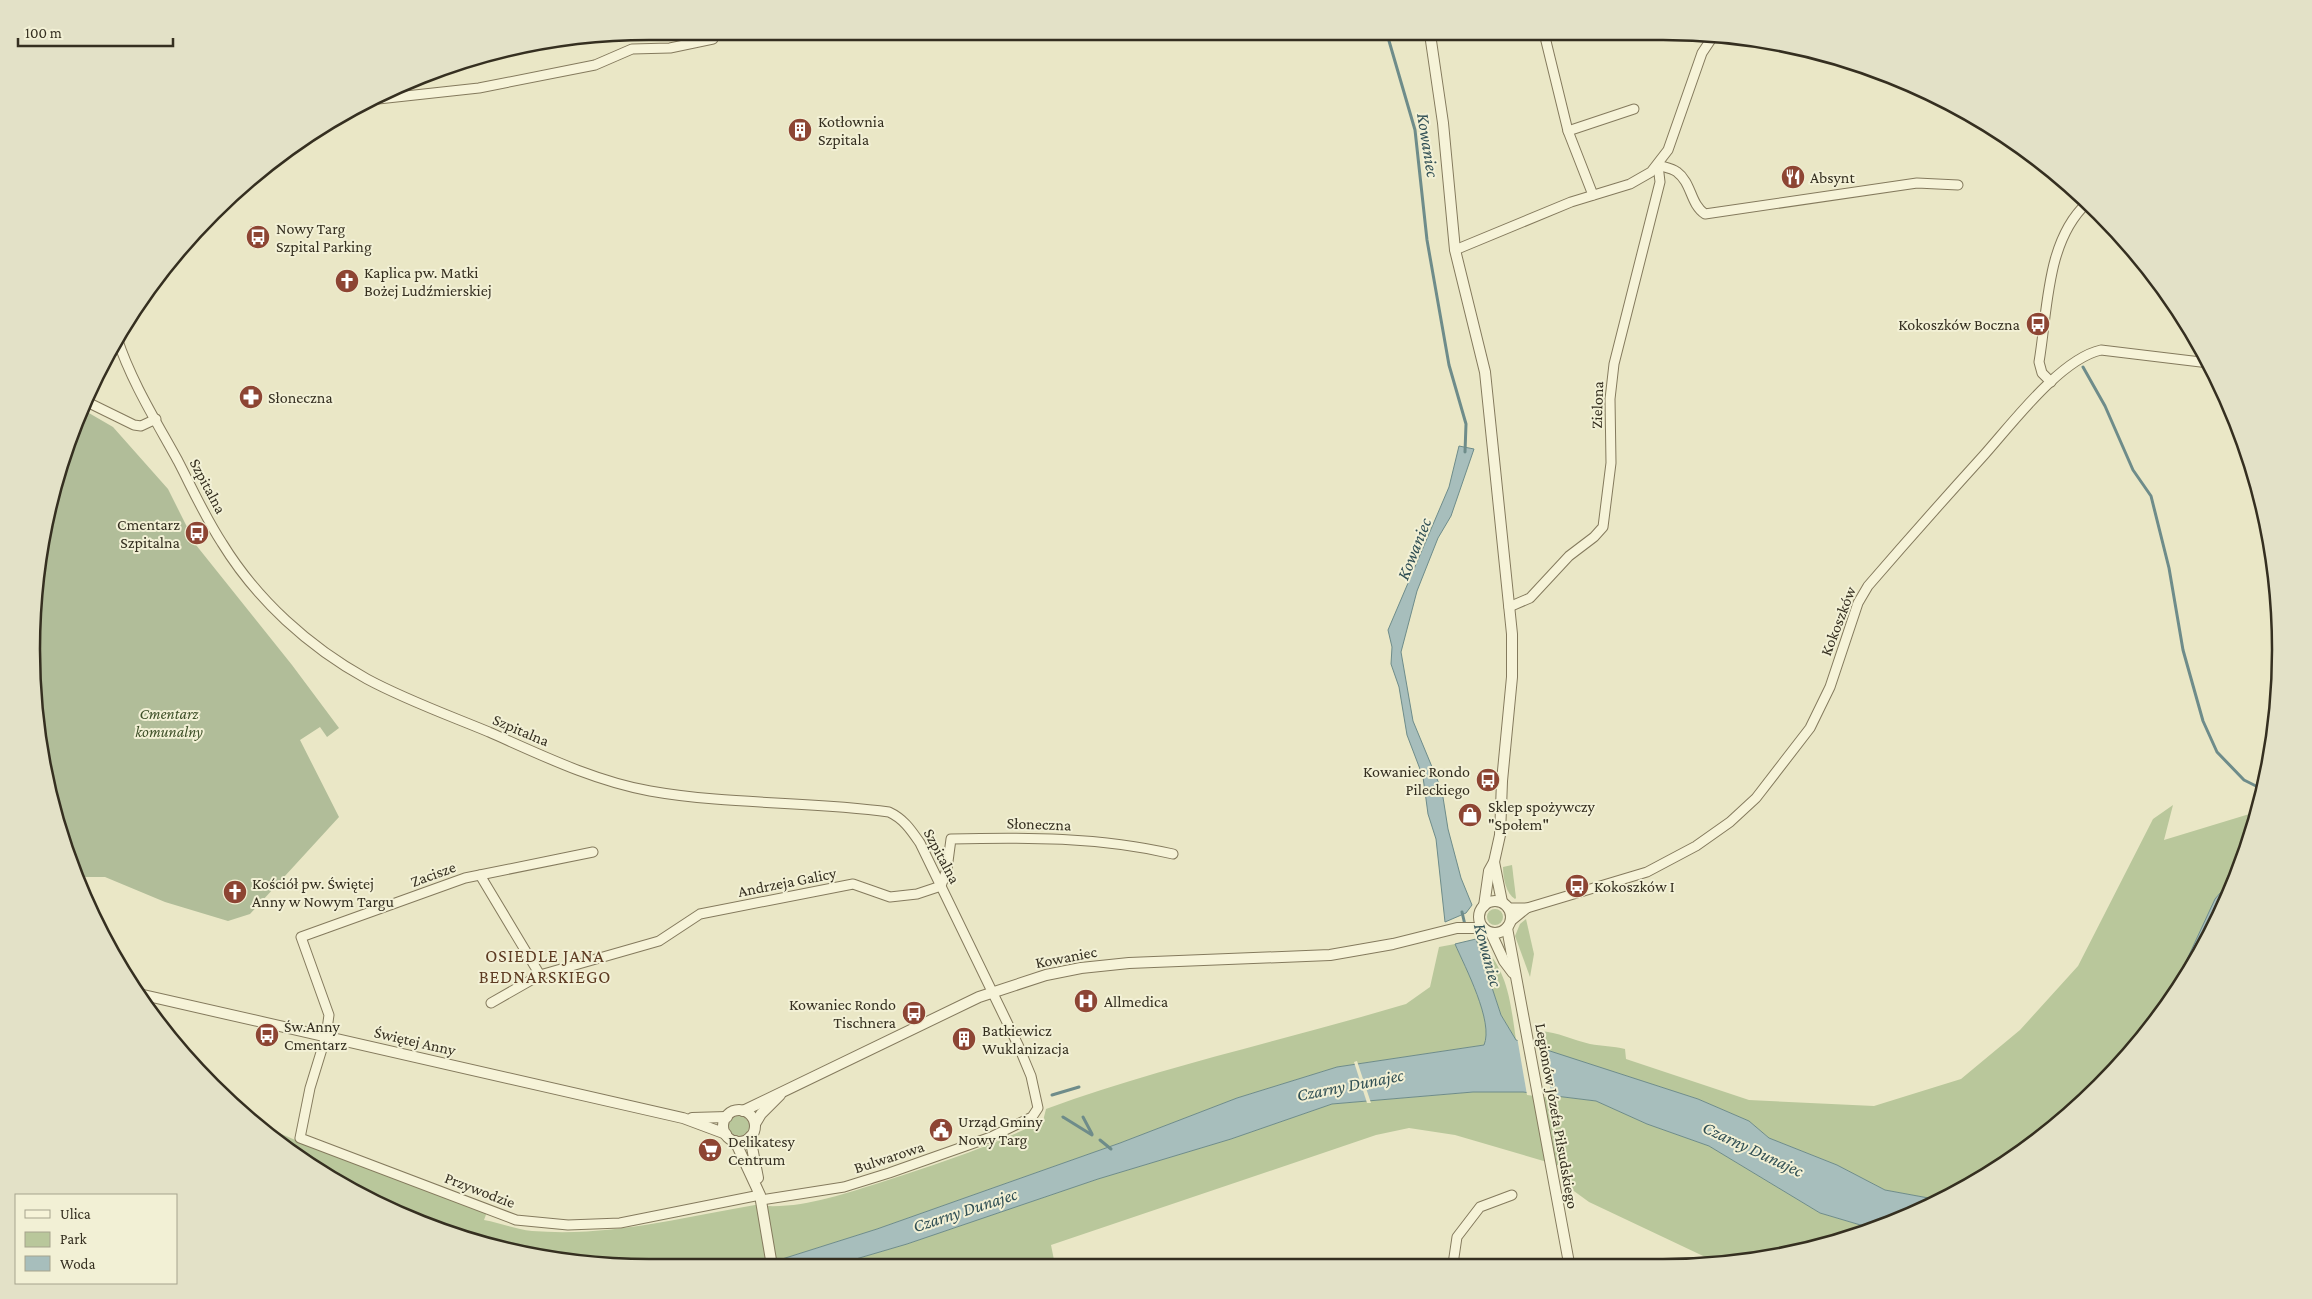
<svg xmlns="http://www.w3.org/2000/svg" width="2312" height="1299" font-family="'Crimson Pro',serif">
<style>
.green{fill:#b9c79b}
.cemetery{fill:#b1bd99}
.water{fill:#a7bebc;stroke:#6e8c8a}
.pier{fill:#eae7c6}
.lines{fill:none;stroke-linecap:round;stroke-linejoin:round}
.stream{stroke:#6e8c8a;stroke-width:3}
.minor-casing{stroke:#847a5d;stroke-width:11}
.tertiary-casing{stroke:#847a5d;stroke-width:12}
.minor{stroke:#f6f3d8;stroke-width:9}
.tertiary{stroke:#f6f3d8;stroke-width:10}
.labels{text-anchor:middle;dominant-baseline:central;stroke-width:4;stroke-linejoin:round;paint-order:stroke}
.poi-label{font-size:16px;fill:#352f20;stroke:#f2f0d5;text-anchor:start}
.street-label{font-size:16px;fill:#352f20;stroke:#f2f0d5}
.park-label{font-size:16px;font-style:italic;fill:#3e5028;stroke:#f2f0d5}
.water-label{font-size:18px;font-style:italic;fill:#304f54;stroke:#f2f0d5}
.neighbourhood-label{font-size:18px;letter-spacing:1px;fill:#5e3c23;stroke:#f2f0d5}
.rim{fill:none;stroke:#352f20;stroke-width:2.5}
</style>
<rect width="100%" height="100%" fill="#eae7c6"/>
<g class="green">
<path d="M2173 805 2164 840 2256 812 2248 848 2237 873 2215 899 2177 981 2100 1086 2006 1164 1934 1199 1885 1190 1837 1165 1769 1138 1749 1121 1698 1099 1543 1049 1540 1031C1558 1032 1573 1040 1590 1044 1602 1046 1613 1046 1625 1049L1626 1059 1749 1100 1874 1106 1961 1079 2020 1030 2078 966 2153 819Z"/>
<path d="M1512 865 1516 898 1515 899C1506 893 1503 879 1503 867Z"/>
<circle cx="1495" cy="917" r="8"/>
<polygon points="1526,919 1534,954 1530,977 1515,936 1520,924"/>
<path d="M1476 939C1508 968 1510 999 1516 1040L1501 1015Z"/>
<path d="M1455 944C1465 967 1494 1022 1484 1045L1337 1067 1237 1098 1120 1143 877 1229 779 1260 728 1266H609L451 1235 340 1185 251 1121 307 1145 487 1212 484 1220C500 1223 516 1229 532 1231 611 1237 678 1218 755 1205 796 1211 843 1194 882 1182 938 1164 991 1146 1043 1121L1046 1109C1164 1066 1286 1040 1406 1004L1430 987 1439 947Z"/>
<polygon points="1473,1092 1523,1092 1596,1101 1647,1124 1709,1146 1820,1213 1874,1229 1861,1235 1743,1262 1718,1263 1589,1202 1567,1186 1564,1167 1455,1135 1409,1128 1376,1135 1051,1245 1055,1265 832,1266 907,1244 1098,1179 1231,1139 1332,1104"/>
<circle cx="739" cy="1126" r="10"/>
</g>
<polygon class="cemetery" points="82,409 113,427 168,489 196,545 292,665 339,728 327,737 320,727 300,740 339,817 250,914 228,921 165,902 105,877 76,877 43,770 33,690 37,569 52,489"/>
<g class="water">
<polygon points="1459,446 1474,449 1451,516 1438,538 1417,591 1401,652 1413,721 1442,791 1448,829 1461,878 1472,905 1466,913 1445,922 1436,839 1428,814 1423,777 1407,735 1399,687 1391,664 1392,647 1388,630 1449,487"/>
<polygon points="2237,873 2198,959 2122,1057 2177,981 2215,899"/>
<path d="M1476 939 1501 1015 1516 1040 1698 1099 1749 1121 1769 1138 1837 1165 1885 1190 1934 1199 1874 1229 1820 1213 1709 1146 1647 1124 1596 1101 1523 1092H1473L1332 1104 1231 1139 1098 1179 907 1244 832 1266H728L779 1260 877 1229 1120 1143 1237 1098 1337 1067 1484 1045C1494 1022 1465 967 1455 944Z"/>
</g>
<g class="pier">
<polygon points="1517,1037 1543,1046 1552,1098 1527,1095"/>
<polygon points="1357,1061 1371,1103 1367,1103 1354,1062"/>
</g>
<g class="lines">
<g class="stream">
<polyline points="1387,34 1415,130 1427,240 1449,365 1466,424 1465,452"/>
<polyline points="2083,367 2105,406 2133,470 2151,496 2169,568 2183,650 2203,721 2217,752 2244,780 2262,789"/>
<polyline points="1462,912 1465,925"/>
<polyline points="1052,1095 1079,1087"/>
<polyline points="1063,1117 1092,1135"/>
<polyline points="1083,1117 1092,1134"/>
<polyline points="1100,1140 1111,1149"/>
</g>
<g class="minor-casing">
<g id="minor">
<polyline points="1544,33 1568,131 1593,195"/>
<polyline points="369,100 479,88 595,65 632,49 670,48 713,39"/>
<polyline points="1568,131 1634,109"/>
<path d="M1658 165C1664 167 1672 168 1677 172 1692 183 1690 204 1705 214L1917 183 1958 185"/>
<polyline points="1455,250 1571,202 1630,184 1651,172 1668,150 1702,53 1714,35"/>
<path d="M117 338C131 381 156 421 178 461 192 488 205 517 222 543 257 600 309 647 367 679 406 700 448 715 489 732 541 755 594 781 650 791 729 805 810 801 889 812 904 819 911 830 920 843L1019 1047 1031 1076 1038 1108 1032 1117 991 1137 889 1173 844 1187 761 1200"/>
<path d="M2051 382 2042 373 2039 362C2048 309 2046 241 2087 203"/>
<polyline points="85,401 134,425 141,426 156,419"/>
<polyline points="1509,607 1530,598 1569,556 1594,537 1603,527 1611,463 1610,399 1614,364 1660,182 1658,165"/>
<polyline points="593,852 465,878 301,937 329,1015 326,1036 310,1088 300,1138 516,1220 568,1225 620,1223 760,1195"/>
<polyline points="480,875 540,975"/>
<path d="M1508 908H1527L1647 872 1696 846 1730 822 1756 798 1810 728 1830 687 1858 603 1868 586C1906 542 1945 498 1984 455 2011 425 2060 359 2101 350L2209 363"/>
<polyline points="1511,921 1527,908"/>
<path d="M491 1003 540 975 659 941 700 914 853 884 890 897 917 894 941 886 947 869 951 839C1025 837 1100 837 1173 854"/>
<polyline points="1453,1264 1457,1237 1480,1207 1512,1195"/>
</g>
</g>
<g class="tertiary-casing">
<g id="tertiary">
<polyline points="1430,34 1443,123 1455,250 1485,372 1512,634 1512,677 1502,781 1500,835 1494,862 1489,871 1484,906"/>
<polyline points="1494,862 1502,902"/>
<circle cx="1495" cy="917" r="16"/>
<polyline points="1507,928 1569,1263"/>
<polyline points="1491,933 1504,961 1513,973"/>
<polyline points="139,994 683,1118 726,1134"/>
<circle cx="739" cy="1126" r="16"/>
<polyline points="743,1111 979,997 1046,975 1081,968 1129,963 1330,955 1393,944 1457,928 1483,928"/>
<polyline points="692,1118 727,1117"/>
<polyline points="755,1124 761,1114 780,1095"/>
<polyline points="750,1137 758,1178"/>
<polyline points="735,1141 760,1195 772,1266"/>
</g>
</g>
<use href="#minor" class="minor"/>
<use href="#tertiary" class="tertiary"/>
</g>
<defs>
<g id="building-disc" transform="scale(1.25)"><circle r="9.5" fill="#8d4533" stroke="#f2f0d5"/><path d="M-4-6H4V6H1V3H-1V6H-4ZM-2.5-4.3h1.7v1.8h-1.7ZM.8-4.3h1.7v1.8H.8ZM-2.5-1h1.7V.8h-1.7ZM.8-1h1.7V.8H.8Z" fill="#fff"/></g>
<g id="restaurant-disc" transform="scale(1.25)"><circle r="9.5" fill="#8d4533" stroke="#f2f0d5"/><path d="M-5-6h1v4h1v-4h1v4h1v-4h1v5L-1.5 .5V6h-2V.5L-5-1ZM5-6V6H3V1.5H1.5Q1.5-4 5-6Z" fill="#fff"/></g>
<g id="bus-disc" transform="scale(1.25)"><circle r="9.5" fill="#8d4533" stroke="#f2f0d5"/><path d="M-5-6H5V4H4V6H2V4H-2V6H-4V4H-5ZM-3.5-4V0h7V-4ZM-3.5 1.2v1.5H-2V1.2ZM2 1.2v1.5H3.5V1.2Z" fill="#fff"/></g>
<g id="church-disc" transform="scale(1.25)"><circle r="9.5" fill="#8d4533" stroke="#f2f0d5"/><path d="M-1.2-6h2.4v3.5h3.3v2.4h-3.3V6h-2.4V-.1h-3.3v-2.4h3.3Z" fill="#fff"/></g>
<g id="pharmacy-disc" transform="scale(1.25)"><circle r="9.5" fill="#8d4533" stroke="#f2f0d5"/><path d="M-2-6h4v4h4v4h-4v4h-4v-4h-4v-4h4Z" fill="#fff"/></g>
<g id="shop-disc" transform="scale(1.25)"><circle r="9.5" fill="#8d4533" stroke="#f2f0d5"/><path d="M-5-2.5h2.3a2.7 3.5 0 0 1 5.4 0H5L5.5 6h-11ZM-1.5-2.5h3a1.5 2.3 0 0 0-3 0Z" fill="#fff"/></g>
<g id="hospital-disc" transform="scale(1.25)"><circle r="9.5" fill="#8d4533" stroke="#f2f0d5"/><path d="M-5-5h3v3.5h4V-5h3V5h-3V1.5h-4V5h-3Z" fill="#fff"/></g>
<g id="civic-disc" transform="scale(1.25)"><circle r="9.5" fill="#8d4533" stroke="#f2f0d5"/><path d="M-.6-6.5H3V-4.5H.6V-3L4-1V1h2V6H-6V1h2V-1L-.6-3ZM-1.2 2.5V6h2.4V2.5Z" fill="#fff"/></g>
<g id="supermarket-disc" transform="scale(1.25)"><circle r="9.5" fill="#8d4533" stroke="#f2f0d5"/><path d="M-6-5.5h2.5l.6 2H6L4.5 2H-2.5L-4.4-4H-6ZM-1.5 3.2a1.3 1.3 0 1 0 .1 0ZM3 3.2a1.3 1.3 0 1 0 .1 0Z" fill="#fff"/></g>
</defs>
<g fill-rule="evenodd">
<use href="#building-disc" x="800" y="130"/>
<use href="#restaurant-disc" x="1793" y="177"/>
<use href="#bus-disc" x="258" y="237"/>
<use href="#church-disc" x="347" y="281"/>
<use href="#bus-disc" x="2038" y="324"/>
<use href="#pharmacy-disc" x="251" y="397"/>
<use href="#bus-disc" x="197" y="533"/>
<use href="#bus-disc" x="1488" y="780"/>
<use href="#shop-disc" x="1470" y="815"/>
<use href="#bus-disc" x="1577" y="886"/>
<use href="#church-disc" x="235" y="892"/>
<use href="#hospital-disc" x="1086" y="1001"/>
<use href="#bus-disc" x="914" y="1013"/>
<use href="#bus-disc" x="267" y="1035"/>
<use href="#building-disc" x="964" y="1039"/>
<use href="#civic-disc" x="941" y="1130"/>
<use href="#supermarket-disc" x="710" y="1150"/>
</g>
<g class="labels">
<g class="poi-label">
<text x="818" y="121">Kotłownia<tspan x="818" dy="18">Szpitala</tspan></text>
<text x="1810" y="177">Absynt</text>
<text x="276" y="228">Nowy Targ<tspan x="276" dy="18">Szpital Parking</tspan></text>
<text x="364" y="272">Kaplica pw. Matki<tspan x="364" dy="18">Bożej Ludźmierskiej</tspan></text>
<text x="2020" y="324" text-anchor="end">Kokoszków Boczna</text>
<text x="268" y="397">Słoneczna</text>
<text x="180" y="524" text-anchor="end">Cmentarz<tspan x="180" dy="18">Szpitalna</tspan></text>
<text x="1470" y="771" text-anchor="end">Kowaniec Rondo<tspan x="1470" dy="18">Pileckiego</tspan></text>
<text x="1488" y="806">Sklep spożywczy<tspan x="1488" dy="18">"Społem"</tspan></text>
<text x="252" y="883">Kościół pw. Świętej<tspan x="252" dy="18">Anny w Nowym Targu</tspan></text>
<text x="1594" y="886">Kokoszków I</text>
<text x="1104" y="1001">Allmedica</text>
<text x="896" y="1004" text-anchor="end">Kowaniec Rondo<tspan x="896" dy="18">Tischnera</tspan></text>
<text x="284" y="1026">Św.Anny<tspan x="284" dy="18">Cmentarz</tspan></text>
<text x="982" y="1030">Batkiewicz<tspan x="982" dy="18">Wuklanizacja</tspan></text>
<text x="958" y="1121">Urząd Gminy<tspan x="958" dy="18">Nowy Targ</tspan></text>
<text x="728" y="1141">Delikatesy<tspan x="728" dy="18">Centrum</tspan></text>
</g>
<g class="street-label">
<text transform="translate(1597 405) rotate(-88)">Zielona</text>
<text transform="translate(208 486) rotate(62)">Szpitalna</text>
<text transform="translate(1838 621) rotate(-69)">Kokoszków</text>
<text transform="translate(521 730) rotate(23)">Szpitalna</text>
<text transform="translate(1039 824) rotate(2)">Słoneczna</text>
<text transform="translate(942 856) rotate(62)">Szpitalna</text>
<text transform="translate(433 874) rotate(-20)">Zacisze</text>
<text transform="translate(787 882) rotate(-11)">Andrzeja Galicy</text>
<text transform="translate(1066 957) rotate(-11)">Kowaniec</text>
<text transform="translate(415 1041) rotate(13)">Świętej Anny</text>
<text transform="translate(1557 1116) rotate(80)">Legionów Józefa Piłsudskiego</text>
<text transform="translate(889 1157) rotate(-18)">Bulwarowa</text>
<text transform="translate(480 1190) rotate(21)">Przywodzie</text>
</g>
<g class="park-label">
<text x="169" y="713">Cmentarz<tspan x="169" dy="18">komunalny</tspan></text>
</g>
<g class="water-label">
<text transform="translate(1428 145) rotate(81)">Kowaniec</text>
<text transform="translate(1414 549) rotate(-68)">Kowaniec</text>
<text transform="translate(1488 955) rotate(75)">Kowaniec</text>
<text transform="translate(1350 1085) rotate(-11)">Czarny Dunajec</text>
<text transform="translate(1753 1149) rotate(25)">Czarny Dunajec</text>
<text transform="translate(965 1210) rotate(-18)">Czarny Dunajec</text>
</g>
<g class="neighbourhood-label">
<text x="545" y="956">OSIEDLE JANA<tspan x="545" dy="21">BEDNARSKIEGO</tspan></text>
</g>
</g>
<path d="M0 0H2312V1299H0ZM649 40H1663A609 609 0 0 1 2272 649V650A609 609 0 0 1 1663 1259H649A609 609 0 0 1 40 650V649A609 609 0 0 1 649 40Z" fill="#e3e1c7" fill-rule="evenodd"/>
<path class="rim" d="M649 40H1663A609 609 0 0 1 2272 649V650A609 609 0 0 1 1663 1259H649A609 609 0 0 1 40 650V649A609 609 0 0 1 649 40Z"/>
<rect x="15" y="1194" width="162" height="90" fill="#f2f0d5" stroke="#a6a38d"/>
<rect x="25" y="1210" width="25" height="8" fill="#f6f3d8" stroke="#a6a38d"/>
<text x="60" y="1219" font-size="15" fill="#352f20">Ulica</text>
<rect x="25" y="1232" width="25" height="15" fill="#b9c79b" stroke="#a6a38d"/>
<text x="60" y="1244" font-size="15" fill="#352f20">Park</text>
<rect x="25" y="1256" width="25" height="15" fill="#a7bebc" stroke="#a6a38d"/>
<text x="60" y="1269" font-size="15" fill="#352f20">Woda</text>
<path d="M18 38v8h155v-8" fill="none" stroke="#352f20" stroke-width="2.5"/>
<text x="25" y="38" font-size="15" fill="#352f20" stroke="#f2f0d5" stroke-width="4" paint-order="stroke">100 m</text>
</svg>
